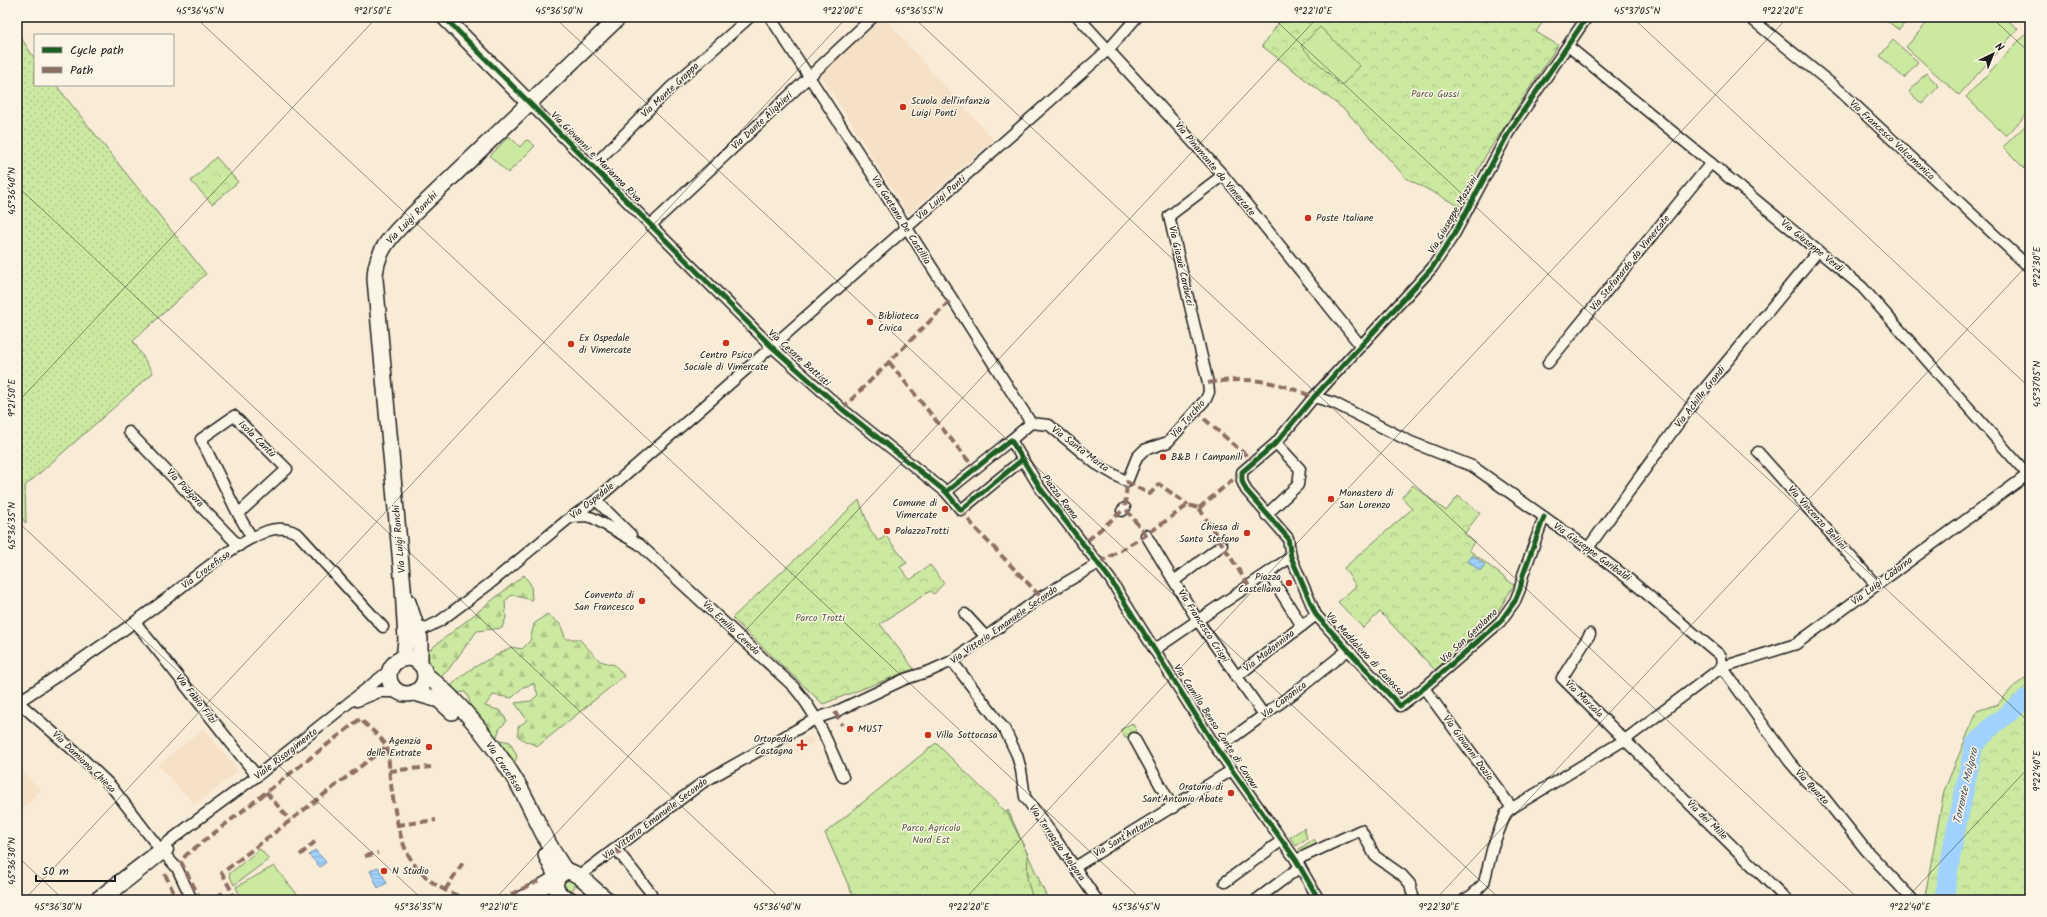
<svg xmlns="http://www.w3.org/2000/svg" width="2047" height="917" font-family="Kalam,sans-serif">
<style>
.built{fill:#f5e1c6}
.industrial{fill:url(#industrial-furrows)}
.grass{fill:url(#grass-dots);stroke:#74825e}
.forest{fill:url(#forest-firs);stroke:#74825e}
.park{fill:url(#park-crowns);stroke:#74825e}
.garden{fill:#cbe9a1;stroke:#74825e}
.water{fill:url(#water-rules);stroke:#6b89a3}
.lines{fill:none;stroke-linecap:round;stroke-linejoin:round}
.river{stroke:#a0d2fd;stroke-width:19}
.street-casing{stroke:#1c1c1c;stroke-width:13}
.secondary-casing{stroke:#1c1c1c;stroke-width:18}
.street{stroke:#fcf5e5;stroke-width:10}
.secondary{stroke:#fcf5e5;stroke-width:15}
.quiet{stroke:#8d6e63;stroke-width:4;stroke-dasharray:8 4;stroke-linecap:butt}
.cycleway-casing{stroke:#fcf5e5;stroke-width:8}
.cycleway{stroke:#1b5e20;stroke-width:5}
.ticks{fill:none;stroke:#1c1c1c;stroke-width:1;stroke-opacity:0.45}
.poi-dot{fill:#c8321e;stroke:#fcf5e5;stroke-width:1.5}
.labels{text-anchor:middle;dominant-baseline:central;stroke-width:3;stroke-linejoin:round;paint-order:stroke}
.street-label{font-size:10px;fill:#1c1c1c;stroke:#fcf5e5}
.park-label{font-size:10px;fill:#515a44;stroke:#fcf5e5}
.poi-label{font-size:10px;fill:#1c1c1c;stroke:#fcf5e5;text-anchor:start}
.water-label{font-size:11px;font-style:italic;fill:#445360;stroke:#fcf5e5}
.neatline{fill:none;stroke:#1c1c1c;stroke-width:1.5}
.ticks-label{font-size:10px;text-anchor:middle;fill:#1c1c1c}
</style>
<defs>
<pattern id="industrial-furrows" width="10" height="10" patternUnits="userSpaceOnUse"><rect width="10" height="10" fill="#f5e1c6"/><path d="M-1 1l2-2M0 10L10 0M9 11l2-2" fill="none" stroke="#d1c0aa"/></pattern>
<pattern id="grass-dots" width="8" height="8" patternUnits="userSpaceOnUse"><rect width="8" height="8" fill="#cbe9a1"/><path d="M2 2h.1M6 6h.1" fill="none" stroke="#aec78a" stroke-width="1.8" stroke-linecap="round"/></pattern>
<pattern id="forest-firs" width="22" height="20" patternUnits="userSpaceOnUse"><rect width="22" height="20" fill="#cbe9a1"/><path d="M5 1l3.5 6h-7zM16 11l3.5 6h-7z" fill="#aec78a"/></pattern>
<pattern id="park-crowns" width="20" height="18" patternUnits="userSpaceOnUse"><rect width="20" height="18" fill="#cbe9a1"/><path d="M2 6a3 3 0 1 1 6 0M12 15a3 3 0 1 1 6 0" fill="none" stroke="#aec78a"/></pattern>
<pattern id="water-rules" width="6" height="5" patternUnits="userSpaceOnUse"><rect width="6" height="5" fill="#a0d2fd"/><path d="M0 2.5h6" fill="none" stroke="#89b4d8"/></pattern>
</defs>
<rect width="100%" height="100%" fill="#f9ecd7"/>
<filter id="ink" filterUnits="userSpaceOnUse"><feTurbulence type="fractalNoise" baseFrequency=".025" numOctaves="2"/><feDisplacementMap in="SourceGraphic" scale="8" xChannelSelector="R" yChannelSelector="G"/><feConvolveMatrix kernelMatrix="1 2 1 2 8 2 1 2 1" color-interpolation-filters="sRGB"/></filter>
<g filter="url(#ink)">
<g class="built">
<polygon points="881,17 884,17 932,72 994,140 908,214 821,75"/>
<polygon points="204,728 238,771 195,805 158,765"/>
<polygon points="810,735 814,742 798,753 793,746"/>
<polygon points="17,768 41,790 17,816"/>
</g>
<polygon class="industrial" points="17,512 26,523 17,531"/>
<g class="grass">
<polygon points="17,32 35,59 35,85 56,85 206,274 133,341 153,373 25,486 26,523 17,512"/>
<polygon points="1132,723 1137,731 1125,738 1120,730"/>
<circle cx="569" cy="885" r="6"/>
</g>
<g class="forest">
<polygon points="524,575 531,585 532,600 512,595 505,601 506,618 502,628 477,631 448,670 439,679 426,660 427,652"/>
<path d="M547 614 560 624 566 639H579L600 661 615 665 624 676 538 746 525 741 518 736V727L527 720 515 703 531 701 538 695 534 684 523 687 512 698 493 695 485 706 501 711 507 721 500 728 496 739 510 742 517 756 512 770 470 716C471 707 471 700 465 692L457 693 448 690C464 668 489 661 511 647L522 649 530 641 534 624Z"/>
<polygon points="1008,810 1048,900 1011,900 998,824"/>
</g>
<g class="park">
<polygon points="1283,17 1546,17 1536,32 1558,45 1486,155 1459,206 1406,178 1346,111 1262,46"/>
<polygon points="216,157 238,182 212,204 191,181"/>
<polygon points="1413,485 1446,511 1458,496 1480,513 1464,534 1474,542 1469,550 1514,585 1494,618 1435,670 1380,612 1363,628 1338,602 1356,586 1344,568 1412,509 1402,497"/>
<polygon points="859,500 870,529 878,541 886,536 907,563 900,567 910,580 930,565 944,583 934,594 930,591 880,624 914,669 823,704 732,618"/>
<polygon points="2030,674 2030,900 1923,900 1925,896 1944,791 1977,711 1998,704 2012,688"/>
<polygon points="936,743 1008,814 1028,855 1027,878 1033,900 855,900 825,833"/>
</g>
<g class="garden">
<polygon points="1890,17 1910,17 1899,30 1887,21"/>
<polygon points="1932,17 2004,17 2018,29 1959,95 1906,47"/>
<polygon points="1320,27 1360,66 1341,86 1301,46"/>
<polygon points="2030,29 2030,111 2006,136 1966,97"/>
<polygon points="1893,40 1918,62 1904,78 1880,56"/>
<polygon points="1926,73 1939,86 1922,104 1909,92"/>
<polygon points="2030,121 2030,174 2003,147"/>
<polygon points="509,136 520,147 526,140 529,141 535,146 508,173 490,156"/>
<polygon points="1304,828 1307,838 1296,846 1290,837"/>
<polygon points="1314,839 1318,846 1302,853 1299,849"/>
<polygon points="260,849 269,859 234,885 229,874"/>
<polygon points="274,866 302,900 242,900 236,887"/>
</g>
<g class="water">
<polygon points="1473,555 1485,565 1480,571 1468,561"/>
<polygon points="315,850 326,862 320,867 309,855"/>
<polygon points="378,867 387,883 378,888 370,871"/>
</g>
<g class="lines">
<polyline class="river" points="1944,900 1953,844 1974,745 1991,727 2030,696"/>
<g class="street-casing">
<g id="street">
<path d="M770 17C858 151 945 287 1031 423"/>
<polyline points="1078,17 1223,175 1361,346"/>
<polyline points="1749,17 1839,90 2030,268"/>
<polyline points="1568,46 1862,287 2028,475"/>
<polyline points="529,103 772,347 842,409 946,492 961,510 1023,459"/>
<polyline points="593,166 671,87 750,17"/>
<polyline points="651,225 873,17"/>
<polyline points="1548,363 1711,163"/>
<polyline points="1314,397 1334,403 1411,442 1472,466 1588,548 1630,580 1721,656 1722,667 1789,761 1807,782 1819,791 1865,849 1912,899"/>
<polyline points="1031,423 1049,425 1096,464 1127,482 1137,457 1144,450 1168,442 1206,399 1209,392 1208,383 1169,216 1223,175"/>
<polyline points="129,432 239,546"/>
<polyline points="1011,440 1031,423"/>
<polyline points="1758,452 1876,585"/>
<polyline points="946,492 1011,440 1040,488 1110,579 1217,749 1296,860 1319,900"/>
<polyline points="596,500 631,535"/>
<polyline points="1122,511 1125,508"/>
<polyline points="238,514 287,469 234,416 201,439 238,514 252,538"/>
<polyline points="1266,515 1298,485 1300,469 1276,443"/>
<path d="M572 517 586 516 593 518 639 544 793 686C818 715 828 743 843 777"/>
<polyline points="1544,517 1523,575 1520,589 1515,601 1500,622 1424,688 1400,706 1316,615 1291,557 1288,538 1246,490 1242,481 1242,472 1276,443 1314,397 1432,268 1455,233 1509,132 1587,17"/>
<polyline points="1146,535 1198,621 1264,715"/>
<polyline points="1588,548 1696,399 1818,251"/>
<polyline points="1269,574 1302,626"/>
<polyline points="1174,581 1222,545"/>
<polyline points="965,614 986,637"/>
<polyline points="135,622 257,776"/>
<polyline points="413,629 417,625 426,628 440,621 492,582 567,520 596,500 700,410 1109,49 1137,17"/>
<polyline points="1590,634 1562,678 1787,900"/>
<polyline points="1154,650 1291,557"/>
<polyline points="952,661 1005,730 1017,755 1021,770 1025,797 1050,831 1097,900"/>
<polyline points="1236,677 1316,615"/>
<polyline points="1424,688 1512,808"/>
<polyline points="17,701 81,757 111,786 159,848 177,868 192,900"/>
<polyline points="357,701 379,692 399,692"/>
<path d="M18 702C68 669 118 635 166 599 195 577 233 544 267 531 277 527 290 528 299 535L383 627"/>
<polyline points="1134,738 1173,808"/>
<polyline points="1217,749 1294,693 1349,649"/>
<polyline points="620,854 651,893 650,900"/>
<polyline points="1296,860 1361,830 1375,856 1402,875 1410,884 1414,900"/>
<polyline points="1075,867 1232,770"/>
<polyline points="579,876 702,783 817,718 835,712 905,679 930,671 952,661 1041,597 1099,563"/>
<polyline points="1225,882 1281,841"/>
<polyline points="93,900 193,823 257,776 391,669"/>
<polyline points="105,900 168,850"/>
<polyline points="1256,900 1300,867"/>
<polyline points="1464,900 1472,895 1484,883 1493,846 1506,813 1512,808 1626,739 1722,667 1796,644 2030,473"/>
</g>
</g>
<g class="secondary-casing">
<g id="secondary">
<polyline points="444,17 529,103"/>
<polyline points="408,602 420,638 420,664"/>
<circle cx="407" cy="676" r="18"/>
<path d="M404 659 406 640 403 587 375 279C375 256 387 240 403 224L619 17"/>
<path d="M425 674C461 702 496 747 519 786 535 814 546 845 566 871"/>
<polyline points="415,693 439,700 452,712"/>
<polyline points="546,855 557,878"/>
<polyline points="520,900 557,878"/>
<path d="M571 900 560 895 555 887 557 877 566 871C579 871 596 893 608 900"/>
</g>
</g>
<use href="#street" class="street"/>
<use href="#secondary" class="secondary"/>
<g class="quiet">
<polyline points="889,362 975,469"/>
<path d="M1208 383C1250 376 1275 381 1314 397"/>
<polyline points="842,409 952,299"/>
<polyline points="1195,411 1254,462"/>
<polyline points="1199,508 1249,586"/>
<polyline points="1199,508 1242,472"/>
<polyline points="961,510 976,529 1041,597"/>
<polyline points="1146,535 1125,508 1127,482 1150,494 1159,484 1188,505"/>
<polyline points="1088,540 1122,511"/>
<polyline points="1099,563 1146,535 1188,505 1199,508"/>
<polyline points="835,712 842,725"/>
<polyline points="389,771 431,767"/>
<polyline points="266,792 290,820"/>
<polyline points="397,825 436,820"/>
<polyline points="616,848 620,854"/>
<polyline points="300,855 317,840"/>
<polyline points="365,856 378,853"/>
<polyline points="165,874 177,900"/>
<polyline points="445,890 464,861"/>
<polyline points="216,897 226,891"/>
<polyline points="1912,899 1914,900"/>
<path d="M201 900 181 862 186 855 360 719C368 727 379 735 386 745 389 750 389 770 390 778 399 839 402 879 470 900"/>
<polyline points="236,900 222,873 387,746"/>
<polyline points="500,900 538,881"/>
</g>
<g class="cycleway-casing">
<g id="cycleway">
<polyline points="444,17 772,347 842,409 946,492 961,510 1023,459"/>
<polyline points="946,492 1011,440 1040,488 1110,579 1217,749 1296,860 1319,900"/>
<polyline points="1544,517 1523,575 1520,589 1515,601 1500,622 1424,688 1400,706 1316,615 1291,557 1288,538 1246,490 1242,481 1242,472 1276,443 1314,397 1432,268 1455,233 1509,132 1587,17"/>
</g>
</g>
<use href="#cycleway" class="cycleway"/>
</g>
</g>
<path class="ticks" d="M195 17 1142 900M554 17 1501 900M913 17 1860 900M1272 17 2030 723M1632 17 2030 388M1991 17 2030 53M17 186 782 900M17 403 377 17M17 521 423 900M17 856 64 900M24 900 847 17M494 900 1318 17M964 900 1788 17M1435 900 2030 262M1905 900 2030 766"/>
<g class="poi-dot">
<circle cx="903" cy="107" r="4"/>
<circle cx="1308" cy="218" r="4"/>
<circle cx="870" cy="322" r="4"/>
<circle cx="726" cy="343" r="4"/>
<circle cx="571" cy="344" r="4"/>
<circle cx="1163" cy="457" r="4"/>
<circle cx="1331" cy="499" r="4"/>
<circle cx="945" cy="509" r="4"/>
<circle cx="887" cy="531" r="4"/>
<circle cx="1247" cy="533" r="4"/>
<circle cx="1289" cy="583" r="4"/>
<circle cx="642" cy="601" r="4"/>
<circle cx="850" cy="729" r="4"/>
<circle cx="928" cy="735" r="4"/>
<path d="M800 739h4v4h4v4h-4v4h-4v-4h-4v-4h4z"/>
<circle cx="429" cy="747" r="4"/>
<circle cx="1231" cy="793" r="4"/>
<circle cx="384" cy="871" r="4"/>
</g>
<g class="labels">
<g class="street-label">
<text transform="translate(670 90) rotate(-43)">Via Monte Grappa</text>
<text transform="translate(762 121) rotate(-43)">Via Dante Alighieri</text>
<text transform="translate(1892 140) rotate(43)">Via Francesco Valcamonica</text>
<text transform="translate(596 157) rotate(45)">Via Giovanni e Marianna Riva</text>
<text transform="translate(1215 169) rotate(50)">Via Pinamonte da Vimercate</text>
<text transform="translate(941 198) rotate(-41)">Via Luigi Ponti</text>
<text transform="translate(1453 215) rotate(-60)">Via Giuseppe Mazzini</text>
<text transform="translate(412 218) rotate(-46)">Via Luigi Ronchi</text>
<text transform="translate(901 220) rotate(58)">Via Gaetano De Castillia</text>
<text transform="translate(1812 246) rotate(39)">Via Giuseppe Verdi</text>
<text transform="translate(1630 263) rotate(-51)">Via Stefanardo da Vimercate</text>
<text transform="translate(1181 266) rotate(77)">Via Giosuè Carducci</text>
<text transform="translate(799 358) rotate(42)">Via Cesare Battisti</text>
<text transform="translate(1700 397) rotate(-52)">Via Achille Grandi</text>
<text transform="translate(1188 419) rotate(-49)">Via Torchio</text>
<text transform="translate(257 439) rotate(45)">Isola Cantù</text>
<text transform="translate(1080 449) rotate(37)">Via Santa Marta</text>
<text transform="translate(185 488) rotate(46)">Via Podgora</text>
<text transform="translate(1060 497) rotate(53)">Piazza Roma</text>
<text transform="translate(592 501) rotate(-38)">Via Ospedale</text>
<text transform="translate(1817 518) rotate(48)">Via Vincenzo Bellini</text>
<text transform="translate(399 539) rotate(-95)">Via Luigi Ronchi</text>
<text transform="translate(1592 552) rotate(36)">Via Giuseppe Garibaldi</text>
<text transform="translate(206 570) rotate(-36)">Via Crocefisso</text>
<text transform="translate(1882 581) rotate(-37)">Via Luigi Cadorna</text>
<text transform="translate(1004 625) rotate(-35)">Via Vittorio Emanuele Secondo</text>
<text transform="translate(1203 626) rotate(57)">Via Francesco Crispi</text>
<text transform="translate(731 628) rotate(43)">Via Emilio Cereda</text>
<text transform="translate(1469 636) rotate(-43)">Via San Gerolamo</text>
<text transform="translate(1269 651) rotate(-38)">Via Madonnina</text>
<text transform="translate(1365 654) rotate(47)">Via Maddalena di Canossa</text>
<text transform="translate(196 699) rotate(52)">Via Fabio Filzi</text>
<text transform="translate(1584 699) rotate(44)">Via Marsala</text>
<text transform="translate(1284 700) rotate(-37)">Via Canonica</text>
<text transform="translate(1216 727) rotate(57)">Via Camillo Benso Conte di Cavour</text>
<text transform="translate(1468 748) rotate(54)">Via Giovanni Dozio</text>
<text transform="translate(286 754) rotate(-38)">Viale Risorgimento</text>
<text transform="translate(84 762) rotate(44)">Via Damiano Chiesa</text>
<text transform="translate(504 767) rotate(56)">Via Crocefisso</text>
<text transform="translate(1812 787) rotate(47)">Via Quarto</text>
<text transform="translate(655 819) rotate(-37)">Via Vittorio Emanuele Secondo</text>
<text transform="translate(1707 820) rotate(44)">Via dei Mille</text>
<text transform="translate(1124 837) rotate(-31)">Via Sant'Antonio</text>
<text transform="translate(1057 843) rotate(55)">Via Terraggio Molgora</text>
</g>
<g class="park-label">
<text x="1435" y="94">Parco Gussi</text>
<text x="820" y="618">Parco Trotti</text>
<text x="931" y="828">Parco Agricolo<tspan x="931" dy="12">Nord Est</tspan></text>
</g>
<g class="poi-label">
<text x="911" y="101">Scuola dell'infanzia<tspan x="911" dy="12">Luigi Ponti</tspan></text>
<text x="1316" y="218">Poste Italiane</text>
<text x="878" y="316">Biblioteca<tspan x="878" dy="12">Civica</tspan></text>
<text x="579" y="338">Ex Ospedale<tspan x="579" dy="12">di Vimercate</tspan></text>
<text x="726" y="355" text-anchor="middle">Centro Psico<tspan x="726" dy="12">Sociale di Vimercate</tspan></text>
<text x="1171" y="457">B&amp;B I Campanili</text>
<text x="1339" y="493">Monastero di<tspan x="1339" dy="12">San Lorenzo</tspan></text>
<text x="937" y="503" text-anchor="end">Comune di<tspan x="937" dy="12">Vimercate</tspan></text>
<text x="1239" y="527" text-anchor="end">Chiesa di<tspan x="1239" dy="12">Santo Stefano</tspan></text>
<text x="895" y="531">PalazzoTrotti</text>
<text x="1281" y="577" text-anchor="end">Piazza<tspan x="1281" dy="12">Castellana</tspan></text>
<text x="634" y="595" text-anchor="end">Convento di<tspan x="634" dy="12">San Francesco</tspan></text>
<text x="858" y="729">MUST</text>
<text x="936" y="735">Villa Sottocasa</text>
<text x="793" y="739" text-anchor="end">Ortopedia<tspan x="793" dy="12">Castagna</tspan></text>
<text x="421" y="741" text-anchor="end">Agenzia<tspan x="421" dy="12">delle Entrate</tspan></text>
<text x="1223" y="787" text-anchor="end">Oratorio di<tspan x="1223" dy="12">Sant'Antonio Abate</tspan></text>
<text x="392" y="871">N Studio</text>
</g>
<g class="water-label">
<text transform="translate(1966 786) rotate(-77)">Torrente Molgora</text>
</g>
</g>
<rect width="2047" height="917" fill="none" stroke="#fcf5e5" stroke-width="44"/>
<rect x="34" y="34" width="140" height="52" fill="#fcf5e5" stroke="#a29e95"/>
<rect x="42" y="47" width="20" height="6" fill="#1b5e20" stroke="#a29e95"/>
<text x="70" y="54" font-size="12" fill="#1c1c1c">Cycle path</text>
<rect x="42" y="67" width="20" height="6" fill="#8d6e63" stroke="#a29e95"/>
<text x="70" y="74" font-size="12" fill="#1c1c1c">Path</text>
<g transform="translate(1993 54) rotate(43)" stroke="#fcf5e5" stroke-width="3" paint-order="stroke">
<path d="M0-3L7 15L0 10L-7 15Z" fill="#1c1c1c"/>
<text y="-6" font-size="11" font-weight="bold" text-anchor="middle" fill="#1c1c1c">N</text>
</g>
<path d="M36 875v6h79v-6" fill="none" stroke="#1c1c1c" stroke-width="2"/>
<text x="42" y="875" font-size="12" fill="#1c1c1c" stroke="#fcf5e5" stroke-width="3" paint-order="stroke">50 m</text>
<rect x="22" y="22" width="2003" height="873" class="neatline"/>
<g class="ticks-label">
<text x="200" y="14">45°36'45"N</text>
<text x="373" y="14">9°21'50"E</text>
<text x="559" y="14">45°36'50"N</text>
<text x="843" y="14">9°22'00"E</text>
<text x="919" y="14">45°36'55"N</text>
<text x="1313" y="14">9°22'10"E</text>
<text x="1637" y="14">45°37'05"N</text>
<text x="1783" y="14">9°22'20"E</text>
<text transform="translate(11 191) rotate(-90)" y="4">45°36'40"N</text>
<text transform="translate(2036 267) rotate(-90)" y="4">9°22'30"E</text>
<text transform="translate(2036 384) rotate(-90)" y="4">45°37'05"N</text>
<text transform="translate(11 398) rotate(-90)" y="4">9°21'50"E</text>
<text transform="translate(11 526) rotate(-90)" y="4">45°36'35"N</text>
<text transform="translate(2036 771) rotate(-90)" y="4">9°22'40"E</text>
<text transform="translate(11 861) rotate(-90)" y="4">45°36'30"N</text>
<text x="58" y="910">45°36'30"N</text>
<text x="418" y="910">45°36'35"N</text>
<text x="499" y="910">9°22'10"E</text>
<text x="777" y="910">45°36'40"N</text>
<text x="969" y="910">9°22'20"E</text>
<text x="1136" y="910">45°36'45"N</text>
<text x="1439" y="910">9°22'30"E</text>
<text x="1910" y="910">9°22'40"E</text>
</g>
</svg>
